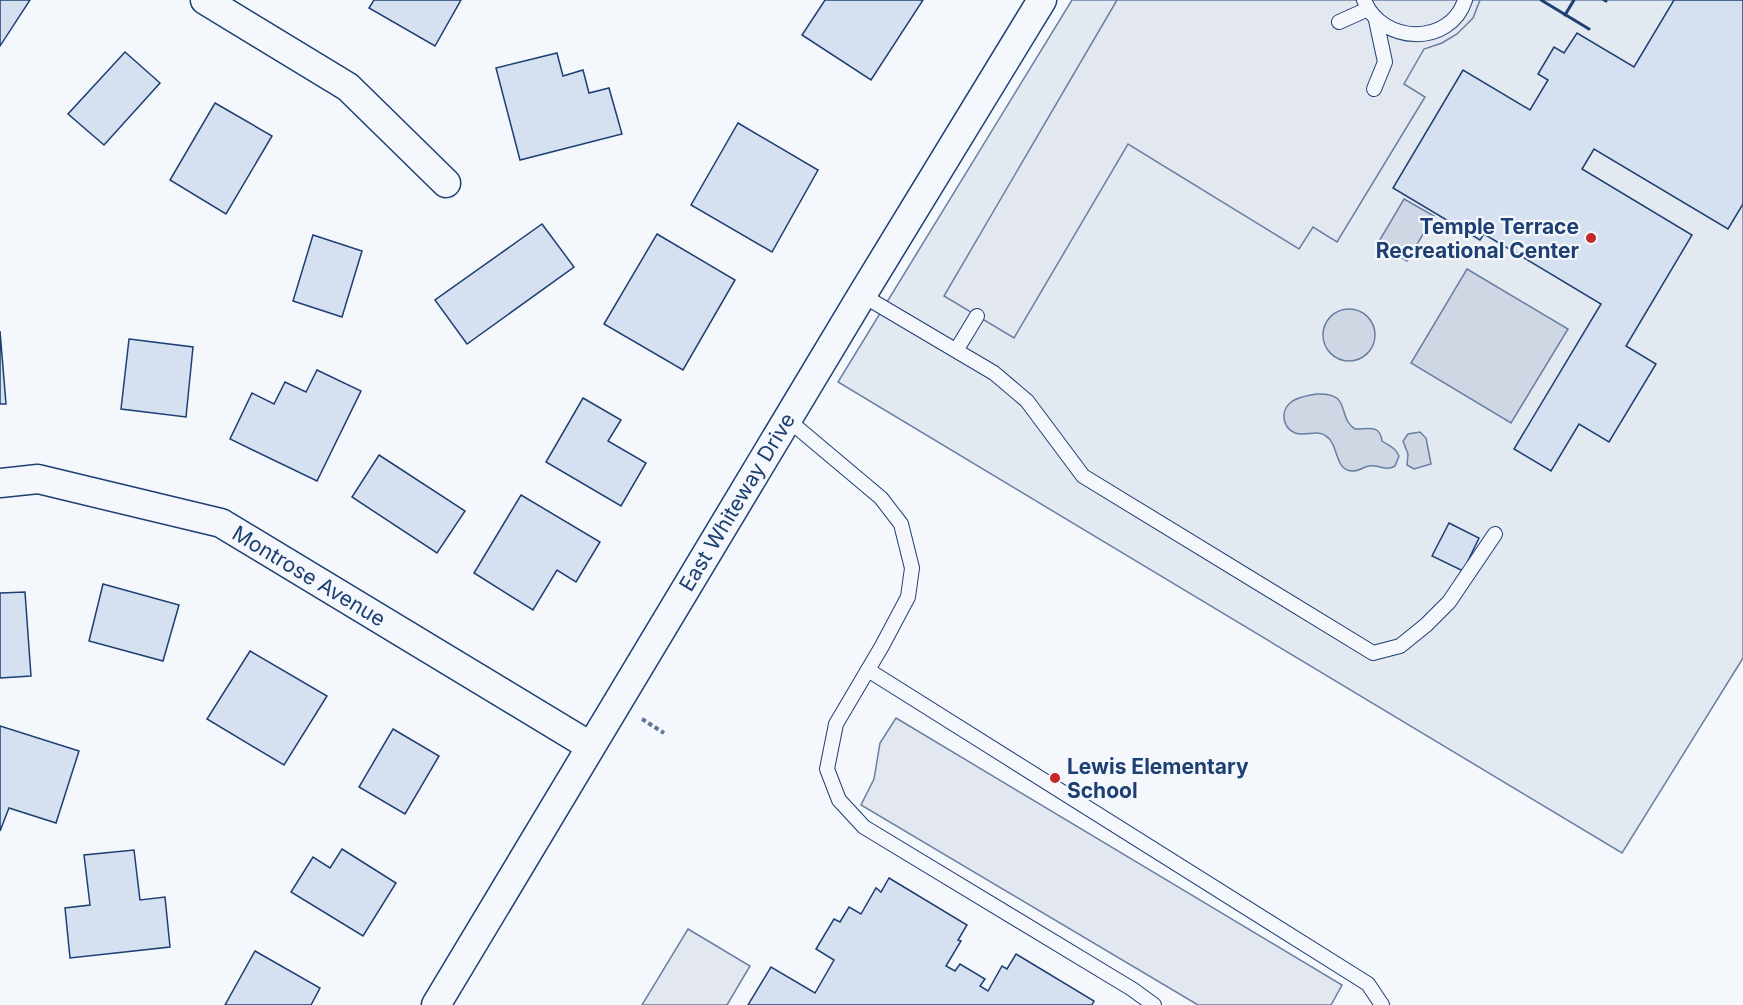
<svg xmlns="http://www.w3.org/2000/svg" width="1743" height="1005" font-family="Inter,sans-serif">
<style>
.green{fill:#e3e9f0;stroke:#687fa3;stroke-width:1.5}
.parking{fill:#e3e8f0;stroke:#687fa3;stroke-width:1.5}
.water{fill:#cfd7e4;stroke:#687fa3;stroke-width:1.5}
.building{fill:#d5e0f0;stroke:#1d3f73;stroke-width:1.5}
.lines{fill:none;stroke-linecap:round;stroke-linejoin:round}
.lane-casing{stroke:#1d3f73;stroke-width:16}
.street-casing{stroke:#1d3f73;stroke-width:31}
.path{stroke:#5e769c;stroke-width:4;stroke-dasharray:4.5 3;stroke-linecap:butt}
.lane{stroke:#f4f7fb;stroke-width:14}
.street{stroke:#f4f7fb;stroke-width:28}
.wall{stroke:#1d3f73;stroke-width:3}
.poi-dot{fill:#c62828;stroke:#f4f7fb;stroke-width:2}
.labels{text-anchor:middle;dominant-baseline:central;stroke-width:4.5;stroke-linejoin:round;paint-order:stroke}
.poi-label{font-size:21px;font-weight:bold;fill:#1d3f73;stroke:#f4f7fb;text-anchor:end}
.street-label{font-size:21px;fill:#1d3f73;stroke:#f4f7fb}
</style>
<rect width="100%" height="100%" fill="#f4f7fb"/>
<polygon class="green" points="1072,0 1743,0 1743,658 1622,853 838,382"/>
<g class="parking">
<polygon points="1117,0 1480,0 1473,18 1457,34 1442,43 1424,49 1404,84 1425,97 1337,242 1313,227 1299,249 1128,144 1014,338 944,296"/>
<polygon points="896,718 1342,985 1331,1005 1198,1005 861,805 874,779 880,743"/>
<polygon points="688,929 750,966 727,1005 642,1005"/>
</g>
<g class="water">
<polygon points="1404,199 1434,216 1407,261 1378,243"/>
<polygon points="1467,269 1568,329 1511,423 1411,363"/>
<circle cx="1349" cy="335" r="26"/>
<path d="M1316 394C1353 392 1336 417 1355 429 1368 429 1380 424 1382 441 1389 446 1395 447 1399 456L1395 466C1385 472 1379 464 1369 466 1363 467 1358 472 1352 471 1334 470 1339 444 1326 436 1316 429 1306 437 1295 433 1283 428 1280 412 1290 403 1296 397 1307 396 1316 394Z"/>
<polygon points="1420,432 1426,438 1431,464 1414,469 1407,465 1408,454 1403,441 1408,434"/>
</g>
<g class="building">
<polygon points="0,0 30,0 0,46"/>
<polygon points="374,0 461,0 435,46 369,8"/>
<polygon points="825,0 923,0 871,80 802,35"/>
<polygon points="1674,0 1743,0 1743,204 1728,229 1594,149 1582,169 1692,235 1626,346 1656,364 1609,442 1579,424 1551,471 1514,449 1601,304 1484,234 1480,240 1393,188 1463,70 1530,110 1548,80 1538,74 1554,47 1564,53 1577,33 1634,67"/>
<polygon points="125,52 160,83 104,145 68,114"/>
<polygon points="557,53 563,76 583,70 589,93 609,88 622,134 520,160 496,68"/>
<polygon points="215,103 272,136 226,214 170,180"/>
<polygon points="738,123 818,170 772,252 691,205"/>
<polygon points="542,224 574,267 467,344 435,300"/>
<polygon points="657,234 735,280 683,370 604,324"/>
<polygon points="313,235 362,251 342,317 293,301"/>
<polygon points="0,331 6,404 0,404"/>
<polygon points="129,339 193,347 186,417 121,409"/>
<polygon points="317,370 361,391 317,481 230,439 252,393 274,404 285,382 306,392"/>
<polygon points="583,398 621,420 608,441 646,463 621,506 546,462"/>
<polygon points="379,455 465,511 437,553 352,497"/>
<polygon points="521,495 600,542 576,582 557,570 533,610 474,573"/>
<polygon points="1449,523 1479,538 1463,571 1432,556"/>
<polygon points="103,584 179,605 163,661 89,641"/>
<polygon points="25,592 31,676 0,678 0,593"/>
<polygon points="250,651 327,696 284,765 207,719"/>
<polygon points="0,726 79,751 56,823 9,808 0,831"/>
<polygon points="393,729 439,756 405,814 359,787"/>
<polygon points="342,849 396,883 363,936 291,892 313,857 330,868"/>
<polygon points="134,850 140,900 165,897 170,947 70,958 65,908 90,905 84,855"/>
<polygon points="889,878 967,925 958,940 961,941 946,966 955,971 960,964 985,979 980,986 988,991 1002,966 1007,969 1016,954 1094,1001 1092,1005 748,1005 771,967 815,993 834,960 816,949 834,919 840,922 849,907 861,914 876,888 881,892"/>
<polygon points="255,951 320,988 311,1005 225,1005"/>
</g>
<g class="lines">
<g class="lane-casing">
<g id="lane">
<path d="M1364 0C1381 44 1450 47 1465 0"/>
<polyline points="1339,22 1368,9"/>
<polyline points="1374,89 1385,62 1376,20"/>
<polyline points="862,295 994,373 1027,401 1083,476 1373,653 1400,646 1426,625 1449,602 1495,534"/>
<polyline points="957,349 977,316"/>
<polyline points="787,419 881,498 901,524 912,568 908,597 882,646 836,724 827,769 839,800 864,827 1132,989 1154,1005"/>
<polyline points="868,670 1368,984 1382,1005"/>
</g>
</g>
<g class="street-casing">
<g id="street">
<polyline points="205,0 348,87 446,183"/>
<polyline points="0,483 38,479 221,523 590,746"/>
<polyline points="436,1005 862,295 1042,0"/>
</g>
</g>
<polyline class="path" points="642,719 664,733"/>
<use href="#lane" class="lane"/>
<use href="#street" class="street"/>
<g class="wall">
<polyline points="1541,0 1589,29"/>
<polyline points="1604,0 1606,1"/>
<polyline points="1565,15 1574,0"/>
</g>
</g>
<g class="poi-dot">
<circle cx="1591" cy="238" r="6"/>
<circle cx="1055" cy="778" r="6"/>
</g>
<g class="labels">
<g class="poi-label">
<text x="1579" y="226">Temple Terrace<tspan x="1579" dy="24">Recreational Center</tspan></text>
<text x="1067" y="766" text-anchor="start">Lewis Elementary<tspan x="1067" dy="24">School</tspan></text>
</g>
<g class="street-label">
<text transform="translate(737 502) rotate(-59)">East Whiteway Drive</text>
<text transform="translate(309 576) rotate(31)">Montrose Avenue</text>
</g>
</g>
</svg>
